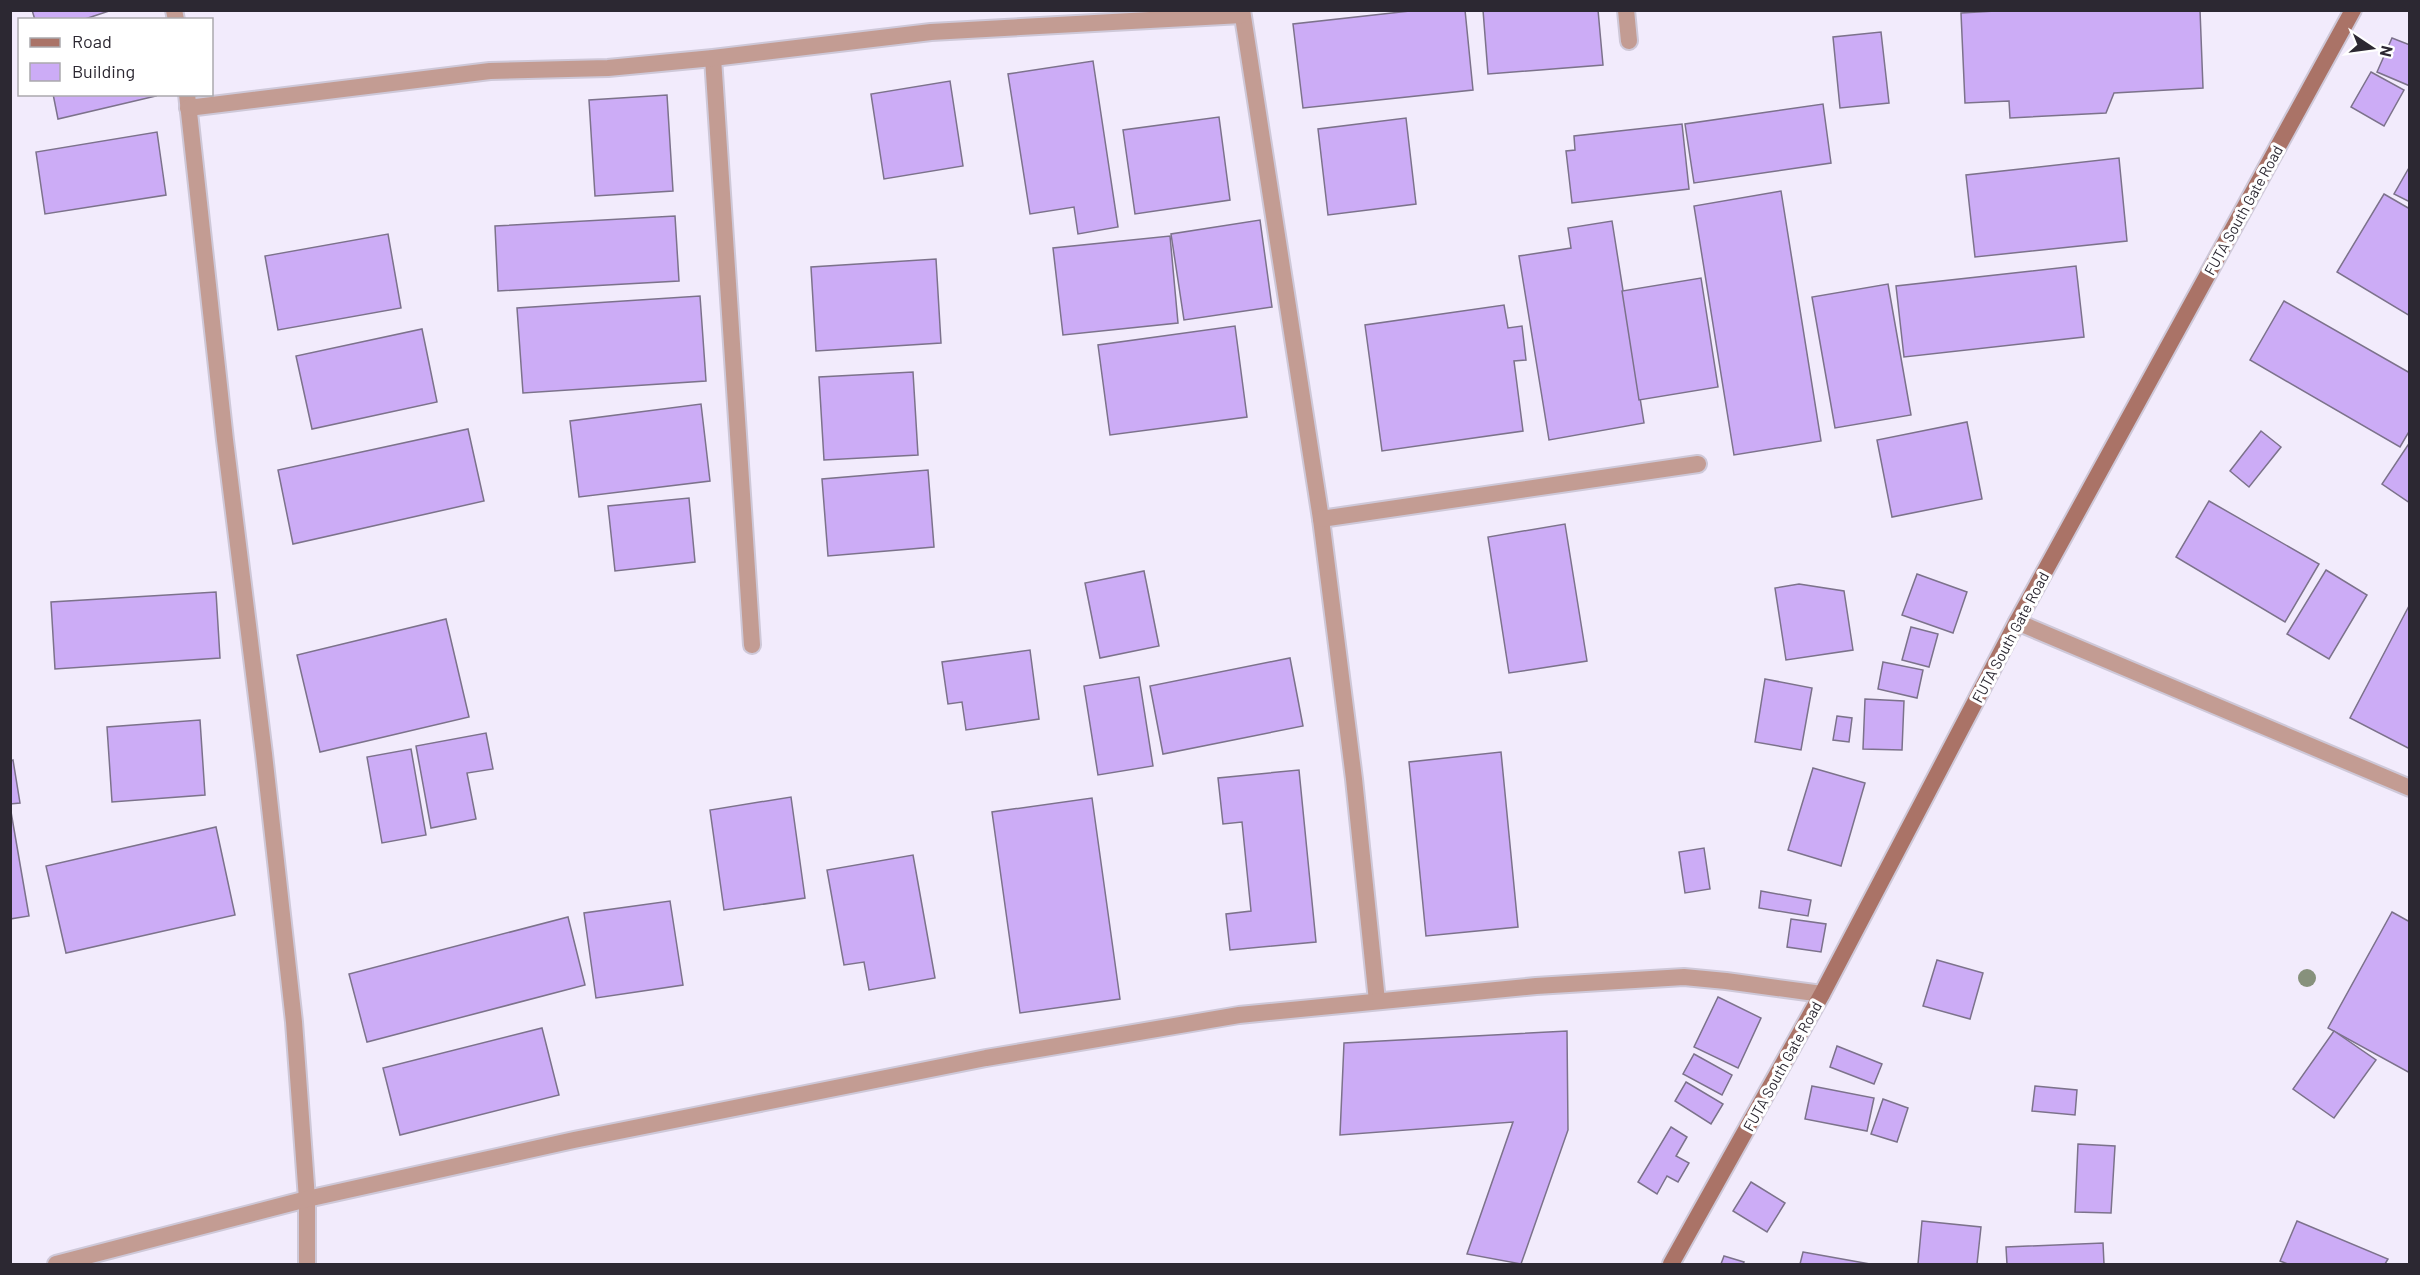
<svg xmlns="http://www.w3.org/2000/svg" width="2420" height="1275" font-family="Barlow,sans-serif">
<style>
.building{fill:#ccacf6;stroke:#7c728b;stroke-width:1.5}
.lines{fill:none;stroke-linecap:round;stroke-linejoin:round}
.minor-casing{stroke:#cec8d8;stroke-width:20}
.secondary-casing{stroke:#cec8d8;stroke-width:20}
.minor{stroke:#c39c93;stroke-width:16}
.secondary{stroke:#aa7367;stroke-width:16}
.tree{fill:#87917c}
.labels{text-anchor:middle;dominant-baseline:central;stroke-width:6;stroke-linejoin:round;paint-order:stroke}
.street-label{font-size:15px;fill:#2c2832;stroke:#fff}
</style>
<rect width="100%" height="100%" fill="#f2ebfc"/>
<g class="building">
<polygon points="32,10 112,10 82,20 35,20"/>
<polygon points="1419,10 1465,10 1473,90 1303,108 1293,24"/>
<polygon points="1483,10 1598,10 1603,65 1488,74"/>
<polygon points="2013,10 2200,10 2203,88 2114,93 2106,113 2010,118 2009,101 1965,103 1961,13"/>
<polygon points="1881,32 1889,103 1840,108 1833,37"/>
<polygon points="2392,38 2410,45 2410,86 2377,72"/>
<polygon points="1093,61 1118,227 1078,234 1074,207 1030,214 1008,74"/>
<polygon points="2371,72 2404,90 2384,126 2351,107"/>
<polygon points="950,81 963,166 884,179 871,94"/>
<polygon points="53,94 155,94 156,96 58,119"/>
<polygon points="667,95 673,191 595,196 589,100"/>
<polygon points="1823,104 1831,163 1694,183 1685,124"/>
<polygon points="1219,117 1230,200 1135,214 1123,130"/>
<polygon points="1406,118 1416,204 1328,215 1318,129"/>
<polygon points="1682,124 1689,189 1572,203 1566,151 1575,150 1574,136"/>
<polygon points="157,132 166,195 45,214 36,152"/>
<polygon points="2119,158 2127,241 1975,257 1966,175"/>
<polygon points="2410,166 2410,202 2394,194"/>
<polygon points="1781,191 1821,441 1734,455 1694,206"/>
<polygon points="2384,194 2410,209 2410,316 2337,272"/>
<polygon points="675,216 679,281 498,291 495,226"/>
<polygon points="1260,220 1272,307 1184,320 1171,234"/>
<polygon points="1612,221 1644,423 1549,440 1519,256 1571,248 1568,228"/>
<polygon points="388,234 401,308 278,330 265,256"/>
<polygon points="1170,236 1178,323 1063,335 1053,248"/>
<polygon points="936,259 941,343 816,351 811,267"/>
<polygon points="2076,266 2084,337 1904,357 1896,286"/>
<polygon points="1701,278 1718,387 1639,400 1622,291"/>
<polygon points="1888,284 1911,415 1835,428 1812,297"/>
<polygon points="700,296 706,381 523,393 517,308"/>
<polygon points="2284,301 2410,373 2410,430 2400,447 2250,360"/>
<polygon points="1504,305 1508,328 1522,326 1526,360 1514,361 1523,431 1382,451 1365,325"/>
<polygon points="1235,326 1247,417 1110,435 1098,345"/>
<polygon points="422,329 437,402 312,429 296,356"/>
<polygon points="913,372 918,455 824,460 819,377"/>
<polygon points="701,404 710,481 579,497 570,421"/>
<polygon points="1967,422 1982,499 1892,517 1877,440"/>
<polygon points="468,429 484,501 293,544 278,470"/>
<polygon points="2261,431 2281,447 2249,487 2230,471"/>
<polygon points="2410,442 2410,503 2382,484"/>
<polygon points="928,470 934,547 828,556 822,479"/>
<polygon points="689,498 695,562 615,571 608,506"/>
<polygon points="2209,501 2319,564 2285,622 2176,557"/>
<polygon points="1565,524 1587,661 1509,673 1488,537"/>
<polygon points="2326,570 2367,595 2329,659 2287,634"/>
<polygon points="1144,571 1159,646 1100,658 1085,583"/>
<polygon points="1917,574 1967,592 1953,633 1902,615"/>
<polygon points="1799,584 1844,591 1853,650 1786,660 1775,588"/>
<polygon points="216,592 220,658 55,669 51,602"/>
<polygon points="2410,604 2410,749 2350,718"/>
<polygon points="446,619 469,717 320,752 297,655"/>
<polygon points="1911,627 1938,634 1929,667 1902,660"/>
<polygon points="1030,650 1039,719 966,730 962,702 948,704 942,662"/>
<polygon points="1290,658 1303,726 1163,754 1150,686"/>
<polygon points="1883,662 1923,670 1917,698 1878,689"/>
<polygon points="1139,677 1153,766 1098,775 1084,686"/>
<polygon points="1765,679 1812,688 1801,750 1755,742"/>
<polygon points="1865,699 1904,701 1902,750 1863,749"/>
<polygon points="1837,716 1852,718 1849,742 1833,740"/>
<polygon points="200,720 205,795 112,802 107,727"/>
<polygon points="486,733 493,769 467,773 476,819 431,828 416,746"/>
<polygon points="411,749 426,835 382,843 367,757"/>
<polygon points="1501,752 1518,927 1426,936 1409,762"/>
<polygon points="13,760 20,803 10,804 10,761"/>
<polygon points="1813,768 1865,783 1841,866 1788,850"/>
<polygon points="1299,770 1316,942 1230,950 1226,914 1251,911 1242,822 1223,824 1218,778"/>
<polygon points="791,797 805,898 724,910 710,810"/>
<polygon points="1092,798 1120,999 1020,1013 992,812"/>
<polygon points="10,806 29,916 10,919"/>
<polygon points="216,827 235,915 66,953 46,866"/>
<polygon points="1704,848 1710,889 1685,893 1679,852"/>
<polygon points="913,855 935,978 869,990 864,962 844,965 827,870"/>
<polygon points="1761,891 1811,900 1808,916 1759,908"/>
<polygon points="670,901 683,985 596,998 584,913"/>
<polygon points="2392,912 2410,922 2410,1073 2328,1028"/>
<polygon points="568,917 585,985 367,1042 349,974"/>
<polygon points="1791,919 1826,924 1821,952 1787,947"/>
<polygon points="1937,960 1983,973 1970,1019 1923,1006"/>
<polygon points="1718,997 1761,1018 1738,1068 1694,1047"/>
<polygon points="542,1028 559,1095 400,1135 383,1068"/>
<polygon points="1567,1031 1568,1130 1521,1264 1467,1254 1513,1122 1340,1135 1344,1043"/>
<polygon points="2334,1031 2376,1060 2334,1118 2293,1089"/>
<polygon points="1837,1046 1882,1064 1874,1084 1830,1067"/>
<polygon points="1694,1054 1732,1075 1722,1095 1683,1074"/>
<polygon points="1686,1082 1723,1104 1711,1124 1675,1101"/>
<polygon points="1812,1086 1874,1098 1867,1131 1805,1119"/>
<polygon points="2035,1086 2077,1090 2075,1115 2032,1111"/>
<polygon points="1883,1099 1908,1108 1897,1142 1871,1134"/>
<polygon points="1671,1127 1687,1137 1676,1156 1689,1163 1678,1182 1667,1176 1657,1194 1638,1182"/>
<polygon points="2078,1144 2115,1146 2111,1213 2075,1212"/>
<polygon points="1751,1182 1785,1203 1767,1232 1733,1211"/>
<polygon points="1922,1221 1981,1227 1977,1264 1918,1264"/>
<polygon points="2297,1221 2388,1259 2385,1264 2288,1264 2280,1261"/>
<polygon points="2103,1243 2104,1264 2007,1264 2006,1247"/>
<polygon points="1803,1252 1870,1264 1800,1264"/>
<polygon points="1724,1256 1744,1262 1743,1264 1721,1264"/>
</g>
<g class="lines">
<g class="minor-casing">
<g id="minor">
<polyline points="174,10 176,20"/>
<polyline points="1242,10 1321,519 1354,779 1377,1001"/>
<polyline points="1626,10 1629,41"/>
<polyline points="713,58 752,645"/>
<polyline points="187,94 225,440 264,754 294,1022 307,1199 307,1264"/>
<polyline points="188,108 490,71 608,68 713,58 931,32 1242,15"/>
<polyline points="1321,519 1698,464"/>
<polyline points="2017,622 2410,788"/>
<polyline points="56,1264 307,1199 574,1140 986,1058 1239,1015 1536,986 1684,977 1726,981 1822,994"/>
</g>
</g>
<g class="secondary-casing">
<polyline id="secondary" points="1671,1264 1822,994 2017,622 2353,10"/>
</g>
<use href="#minor" class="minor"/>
<use href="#secondary" class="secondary"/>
</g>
<circle class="tree" cx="2307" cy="978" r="9"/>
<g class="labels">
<g class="street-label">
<text transform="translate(2243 210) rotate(-61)">FUTA South Gate Road</text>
<text transform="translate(2010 637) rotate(-62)">FUTA South Gate Road</text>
<text transform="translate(1782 1066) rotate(-61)">FUTA South Gate Road</text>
</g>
</g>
<rect width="2420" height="1275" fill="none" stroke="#2c2832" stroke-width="24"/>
<rect x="18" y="18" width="195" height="78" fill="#ffffff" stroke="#aba9ad" stroke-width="1.5"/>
<rect x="30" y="38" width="30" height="9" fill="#aa7367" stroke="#aba9ad" stroke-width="1.5"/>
<text x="72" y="48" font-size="18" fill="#2c2832">Road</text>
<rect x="30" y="63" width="30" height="18" fill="#ccacf6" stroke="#aba9ad" stroke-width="1.5"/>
<text x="72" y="78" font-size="18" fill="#2c2832">Building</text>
<g transform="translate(2372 48) rotate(103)" stroke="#ffffff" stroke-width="4.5" paint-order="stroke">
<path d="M0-4.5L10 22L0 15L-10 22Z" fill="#2c2832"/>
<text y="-9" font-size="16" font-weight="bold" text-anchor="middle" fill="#2c2832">N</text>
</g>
</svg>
